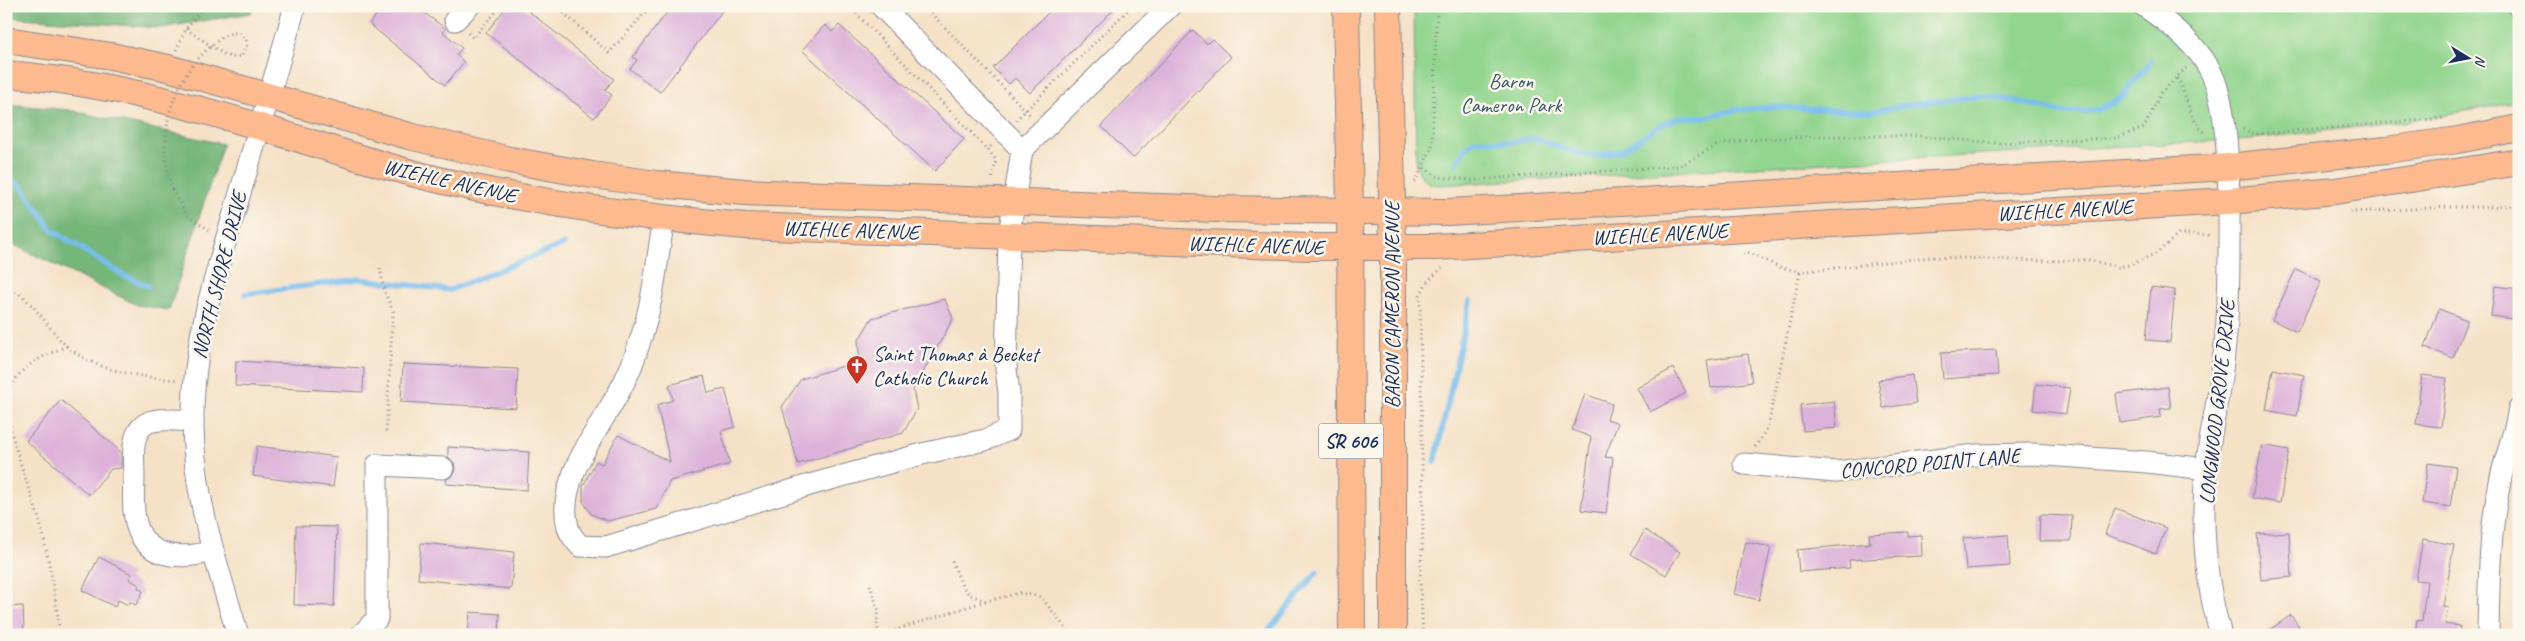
<svg xmlns="http://www.w3.org/2000/svg" width="2525" height="641" font-family="Caveat,sans-serif">
<style>
.green{fill:#92d58e;stroke:#568276}
.forest{fill:#75b679;stroke:#48726c}
.lines{fill:none;stroke-linecap:round;stroke-linejoin:round}
.stream{stroke:#77beef;stroke-width:5.5}
.building{fill:#ddb2da}
.minor-casing{stroke:#888892;stroke-width:23}
.major-casing{stroke:#888892;stroke-width:28}
.path{stroke:#888892;stroke-width:3;stroke-dasharray:1 4;stroke-linecap:butt}
.minor{stroke:#fff;stroke-width:21}
.major{stroke:#fcba8e;stroke-width:26}
.path-bridge{stroke:#888892;stroke-width:3;stroke-dasharray:1 4;stroke-linecap:butt}
.labels{text-anchor:middle;dominant-baseline:central;stroke-width:5;stroke-linejoin:round;paint-order:stroke}
.shield{fill:#fbf7ec;stroke:#5e6b89;stroke-width:1}
.shield-label{font-size:20px;font-weight:bold;fill:#1b2f5e}
.park-label{font-size:21px;fill:#39586a;stroke:#fbf7ec}
.street-label{font-size:21px;fill:#1b2f5e;stroke:#fbf7ec}
.poi-label{font-size:21px;fill:#1b2f5e;stroke:#fbf7ec;text-anchor:start}
</style>
<rect width="100%" height="100%" fill="#fbf7ec"/>
<filter id="ink" filterUnits="userSpaceOnUse"><feTurbulence type="fractalNoise" baseFrequency=".02" numOctaves="2"/><feDisplacementMap in="SourceGraphic" scale="10" xChannelSelector="R" yChannelSelector="G"/><feConvolveMatrix kernelMatrix="1 2 1 2 8 2 1 2 1" color-interpolation-filters="sRGB"/></filter>
<filter id="wash" filterUnits="userSpaceOnUse"><feTurbulence type="fractalNoise" baseFrequency=".0096" numOctaves="4" result="noise"/><feDisplacementMap in="SourceGraphic" scale="20" xChannelSelector="R" yChannelSelector="G"/><feGaussianBlur stdDeviation="1.12" result="paint"/><feColorMatrix in="noise" values="0 0 0 0 0 0 0 0 0 0 0 0 0 0 0 0 0 1.4 0 .05"/><feComposite in="paint" operator="in"/></filter>
<g filter="url(#wash)">
<rect width="100%" height="100%" fill="#f5e1c6"/>
<path class="green" d="M1414 6H2519V102L2395 123 2251 139 1438 185C1424 183 1420 177 1416 164Z"/>
<g class="forest">
<polygon points="6,6 254,6 251,13 161,28 6,17"/>
<polygon points="6,104 69,110 223,144 169,310 137,305 6,241"/>
</g>
<g class="lines">
<g class="stream">
<polyline points="1456,164 1465,149 1475,140 1513,142 1535,138 1575,153 1597,156 1623,150 1659,126 1679,117 1705,117 1736,110 1776,107 1869,112 1925,102 1984,96 2016,101 2065,113 2098,110 2121,98 2151,61"/>
<polyline points="6,176 22,187 52,230 123,275 148,286"/>
<polyline points="245,294 359,279 450,290 564,244"/>
<polyline points="1435,462 1470,301"/>
<polyline points="1265,635 1317,572"/>
</g>
</g>
<g id="blocks">
<g class="building">
<polygon points="384,6 415,6 446,29 443,32 462,48 456,55 464,62 445,85 369,24"/>
<polygon points="507,6 522,6 614,79 605,90 612,95 594,118 486,33"/>
<polygon points="672,6 726,6 660,92 630,69 637,60 633,57"/>
<polygon points="1055,6 1117,6 1030,93 1015,78 1009,84 993,68"/>
<polygon points="825,25 832,32 839,25 964,139 935,171 802,50"/>
<polygon points="1193,30 1207,44 1212,39 1231,57 1133,158 1101,126"/>
<polygon points="2296,269 2321,281 2297,332 2272,320"/>
<polygon points="2495,286 2519,289 2519,320 2491,316"/>
<polygon points="2151,287 2175,290 2170,342 2146,340"/>
<polygon points="945,299 953,319 913,390 917,409 903,433 798,464 782,407 801,379 860,361 858,341 872,318"/>
<polygon points="2439,309 2467,320 2453,358 2425,347"/>
<polygon points="1996,350 1998,375 1943,379 1941,353"/>
<polygon points="1748,354 1752,382 1711,388 1707,360"/>
<polygon points="236,361 364,368 363,392 235,386"/>
<polygon points="403,364 518,369 516,408 401,402"/>
<polygon points="1673,368 1686,393 1650,412 1637,388"/>
<polygon points="2273,369 2304,375 2297,416 2266,410"/>
<polygon points="1912,375 1916,403 1883,408 1878,380"/>
<polygon points="2422,375 2447,378 2441,427 2416,424"/>
<polygon points="704,376 708,393 725,389 735,427 721,431 730,464 670,481 656,509 608,521 591,514 583,501 583,486 596,461 602,464 618,435 670,462 657,405 673,400 669,385"/>
<polygon points="2036,384 2070,388 2066,414 2033,410"/>
<polygon points="2168,387 2171,408 2160,409 2161,417 2120,423 2116,394"/>
<polygon points="1585,394 1612,404 1607,419 1618,423 1605,457 1613,458 1606,513 1581,510 1591,437 1572,430"/>
<polygon points="61,400 121,452 121,468 111,469 89,495 26,441"/>
<polygon points="1834,401 1837,428 1803,431 1800,405"/>
<polygon points="2262,445 2289,450 2280,503 2252,498"/>
<polygon points="257,446 337,457 333,487 253,476"/>
<polygon points="448,447 529,452 527,490 446,484 446,480 453,475 455,469 454,462 448,457"/>
<polygon points="2428,463 2456,467 2450,507 2422,503"/>
<polygon points="2115,508 2166,528 2156,554 2105,534"/>
<polygon points="2040,515 2072,516 2071,541 2039,541"/>
<polygon points="296,526 337,527 334,606 294,605"/>
<polygon points="1645,530 1680,552 1666,575 1631,554"/>
<polygon points="1908,532 1908,536 1921,535 1922,556 1849,560 1850,568 1799,572 1797,550 1870,543 1869,534"/>
<polygon points="2289,532 2292,577 2261,580 2257,534"/>
<polygon points="2008,535 2010,566 1966,569 1963,538"/>
<polygon points="2423,539 2454,545 2443,606 2448,607 2445,624 2460,626 2459,635 2415,635 2417,620 2422,621 2427,581 2416,580"/>
<polygon points="1746,542 1771,547 1759,600 1734,594"/>
<polygon points="421,543 514,552 511,589 418,579"/>
<polygon points="99,557 132,574 129,579 139,585 138,588 143,591 136,605 130,602 128,605 118,600 115,607 82,590"/>
<polygon points="23,606 24,630 6,630 6,607"/>
<polygon points="470,612 500,614 499,635 468,635"/>
<polygon points="2291,615 2305,635 2262,635"/>
</g>
</g>
</g>
<g filter="url(#ink)">
<use href="#blocks" fill-opacity="0" stroke="#888892" stroke-width="1"/>
<g class="lines">
<g class="minor-casing">
<g id="minor">
<path d="M2144 6C2171 25 2202 47 2214 79 2227 112 2228 163 2229 199 2229 251 2230 302 2224 354 2220 393 2210 431 2206 470 2201 526 2205 581 2221 635"/>
<polyline points="2518,6 2519,6"/>
<polyline points="455,20 469,6"/>
<polyline points="1022,150 1170,6"/>
<path d="M664 219C657 258 654 297 642 335 637 349 633 365 626 378 607 421 554 477 568 527 569 534 576 541 580 546L606 547 813 484 922 454 985 440 1009 430V393L1006 369 1009 235 1022 150 881 6"/>
<path d="M193 421C179 421 155 416 144 425 130 435 134 461 134 476 134 489 132 504 135 518 142 560 181 560 213 551"/>
<polyline points="1744,464 1836,472 1976,455 2032,454 2147,462 2206,469"/>
<path d="M238 635C217 565 193 495 193 421 192 348 214 279 235 210 255 142 276 74 295 6"/>
<polyline points="361,635 377,619 377,465 443,468"/>
<path d="M2488 635C2489 584 2489 532 2500 482 2505 457 2515 434 2519 409"/>
</g>
</g>
<g class="major-casing">
<g id="major">
<polyline points="1346,6 1350,212 1352,635"/>
<polyline points="1388,6 1393,247 1393,635"/>
<polyline points="6,40 111,56 168,68 409,136 510,160 592,175 657,184 745,192 938,199 1215,209 1448,212 2228,167 2386,150 2458,140 2519,128"/>
<path d="M6 74C67 79 127 90 186 106 266 126 343 155 423 176 530 203 636 217 746 226L1308 247H1435L2229 201 2335 191 2519 162"/>
</g>
</g>
<g class="path">
<polyline points="556,6 609,53 651,6"/>
<polyline points="849,6 988,150"/>
<polyline points="924,6 1031,116"/>
<polyline points="186,29 225,55 233,57 242,56 247,45"/>
<polyline points="468,33 473,38 501,6"/>
<polyline points="176,50 186,29 204,6"/>
<path d="M2177 78C2188 95 2189 123 2206 133"/>
<polyline points="1016,120 1132,6"/>
<polyline points="2243,129 2255,134 2446,118"/>
<polyline points="991,146 988,150 996,160 992,180"/>
<polyline points="1424,168 1438,177 1472,180 1680,166 1717,145 1745,140 1822,136 1917,136 1996,143 2116,138 2144,128 2161,93 2186,68"/>
<polyline points="1415,182 1432,147 1437,6"/>
<polyline points="172,190 187,215 209,230"/>
<polyline points="2350,212 2448,207 2497,207 2519,204"/>
<polyline points="1743,253 1750,253 1779,267 1800,272 1932,257 2047,261 2089,260 2118,267 2130,265 2157,253 2179,234 2211,235"/>
<polyline points="380,268 385,293 393,311 386,433"/>
<path d="M6 288C32 293 51 337 73 351 103 373 140 376 176 380"/>
<polyline points="1755,447 1768,427 1800,272"/>
<polyline points="952,561 962,586 970,595 986,601 1020,593 1041,597 1071,635"/>
<polyline points="870,585 878,609 877,628 882,634"/>
<path d="M60 635C56 598 49 559 40 523 32 493 0 418 9 391 19 365 44 356 67 346"/>
<polyline points="880,635 986,601"/>
<polyline points="1423,635 1420,580 1423,530 1420,295 1427,282 1442,268"/>
</g>
<use href="#minor" class="minor"/>
<use href="#major" class="major"/>
<path class="path-bridge" d="M172 190C156 139 169 84 209 48 218 41 227 31 239 33L246 39 247 45"/>
</g>
</g>
<defs>
<g id="church-pin" transform="scale(1.125)"><path d="M0 17L-7.5 6A9.5 9.5 0 1 1 7.5 6Z" fill="#c8321e" stroke="#fbf7ec"/><path d="M-1.2-6h2.4v3.5h3.3v2.4h-3.3V6h-2.4V-.1h-3.3v-2.4h3.3Z" fill="#fff"/></g>
</defs>
<g fill-rule="evenodd">
<use href="#church-pin" x="857" y="366"/>
</g>
<g class="labels">
<rect class="shield" x="1318.5" y="423.5" width="65" height="35" rx="4"/>
<g class="shield-label">
<text x="1351" y="441">SR 606</text>
</g>
<g class="park-label">
<text x="1511" y="81">Baron<tspan x="1511" dy="24">Cameron Park</tspan></text>
</g>
<g class="street-label">
<text transform="translate(450 181) rotate(13)">WIEHLE AVENUE</text>
<text transform="translate(2065 210) rotate(-3)">WIEHLE AVENUE</text>
<text transform="translate(851 230) rotate(2)">WIEHLE AVENUE</text>
<text transform="translate(1660 234) rotate(-3)">WIEHLE AVENUE</text>
<text transform="translate(1256 245) rotate(2)">WIEHLE AVENUE</text>
<text transform="translate(219 275) rotate(-76)">NORTH SHORE DRIVE</text>
<text transform="translate(1392 305) rotate(-90)">BARON CAMERON AVENUE</text>
<text transform="translate(2217 402) rotate(-84)">LONGWOOD GROVE DRIVE</text>
<text transform="translate(1930 463) rotate(-5)">CONCORD POINT LANE</text>
</g>
<g class="poi-label">
<text x="873" y="354">Saint Thomas à Becket<tspan x="873" dy="24">Catholic Church</tspan></text>
</g>
</g>
<rect width="2525" height="641" fill="none" stroke="#fbf7ec" stroke-width="25"/>
<g transform="translate(2468 58) rotate(100)" stroke="#fbf7ec" stroke-width="4" paint-order="stroke">
<path d="M0-4L9 19L0 12L-9 19Z" fill="#1b2f5e"/>
<text y="-8" font-size="14" font-weight="bold" text-anchor="middle" fill="#1b2f5e">N</text>
</g>
</svg>
